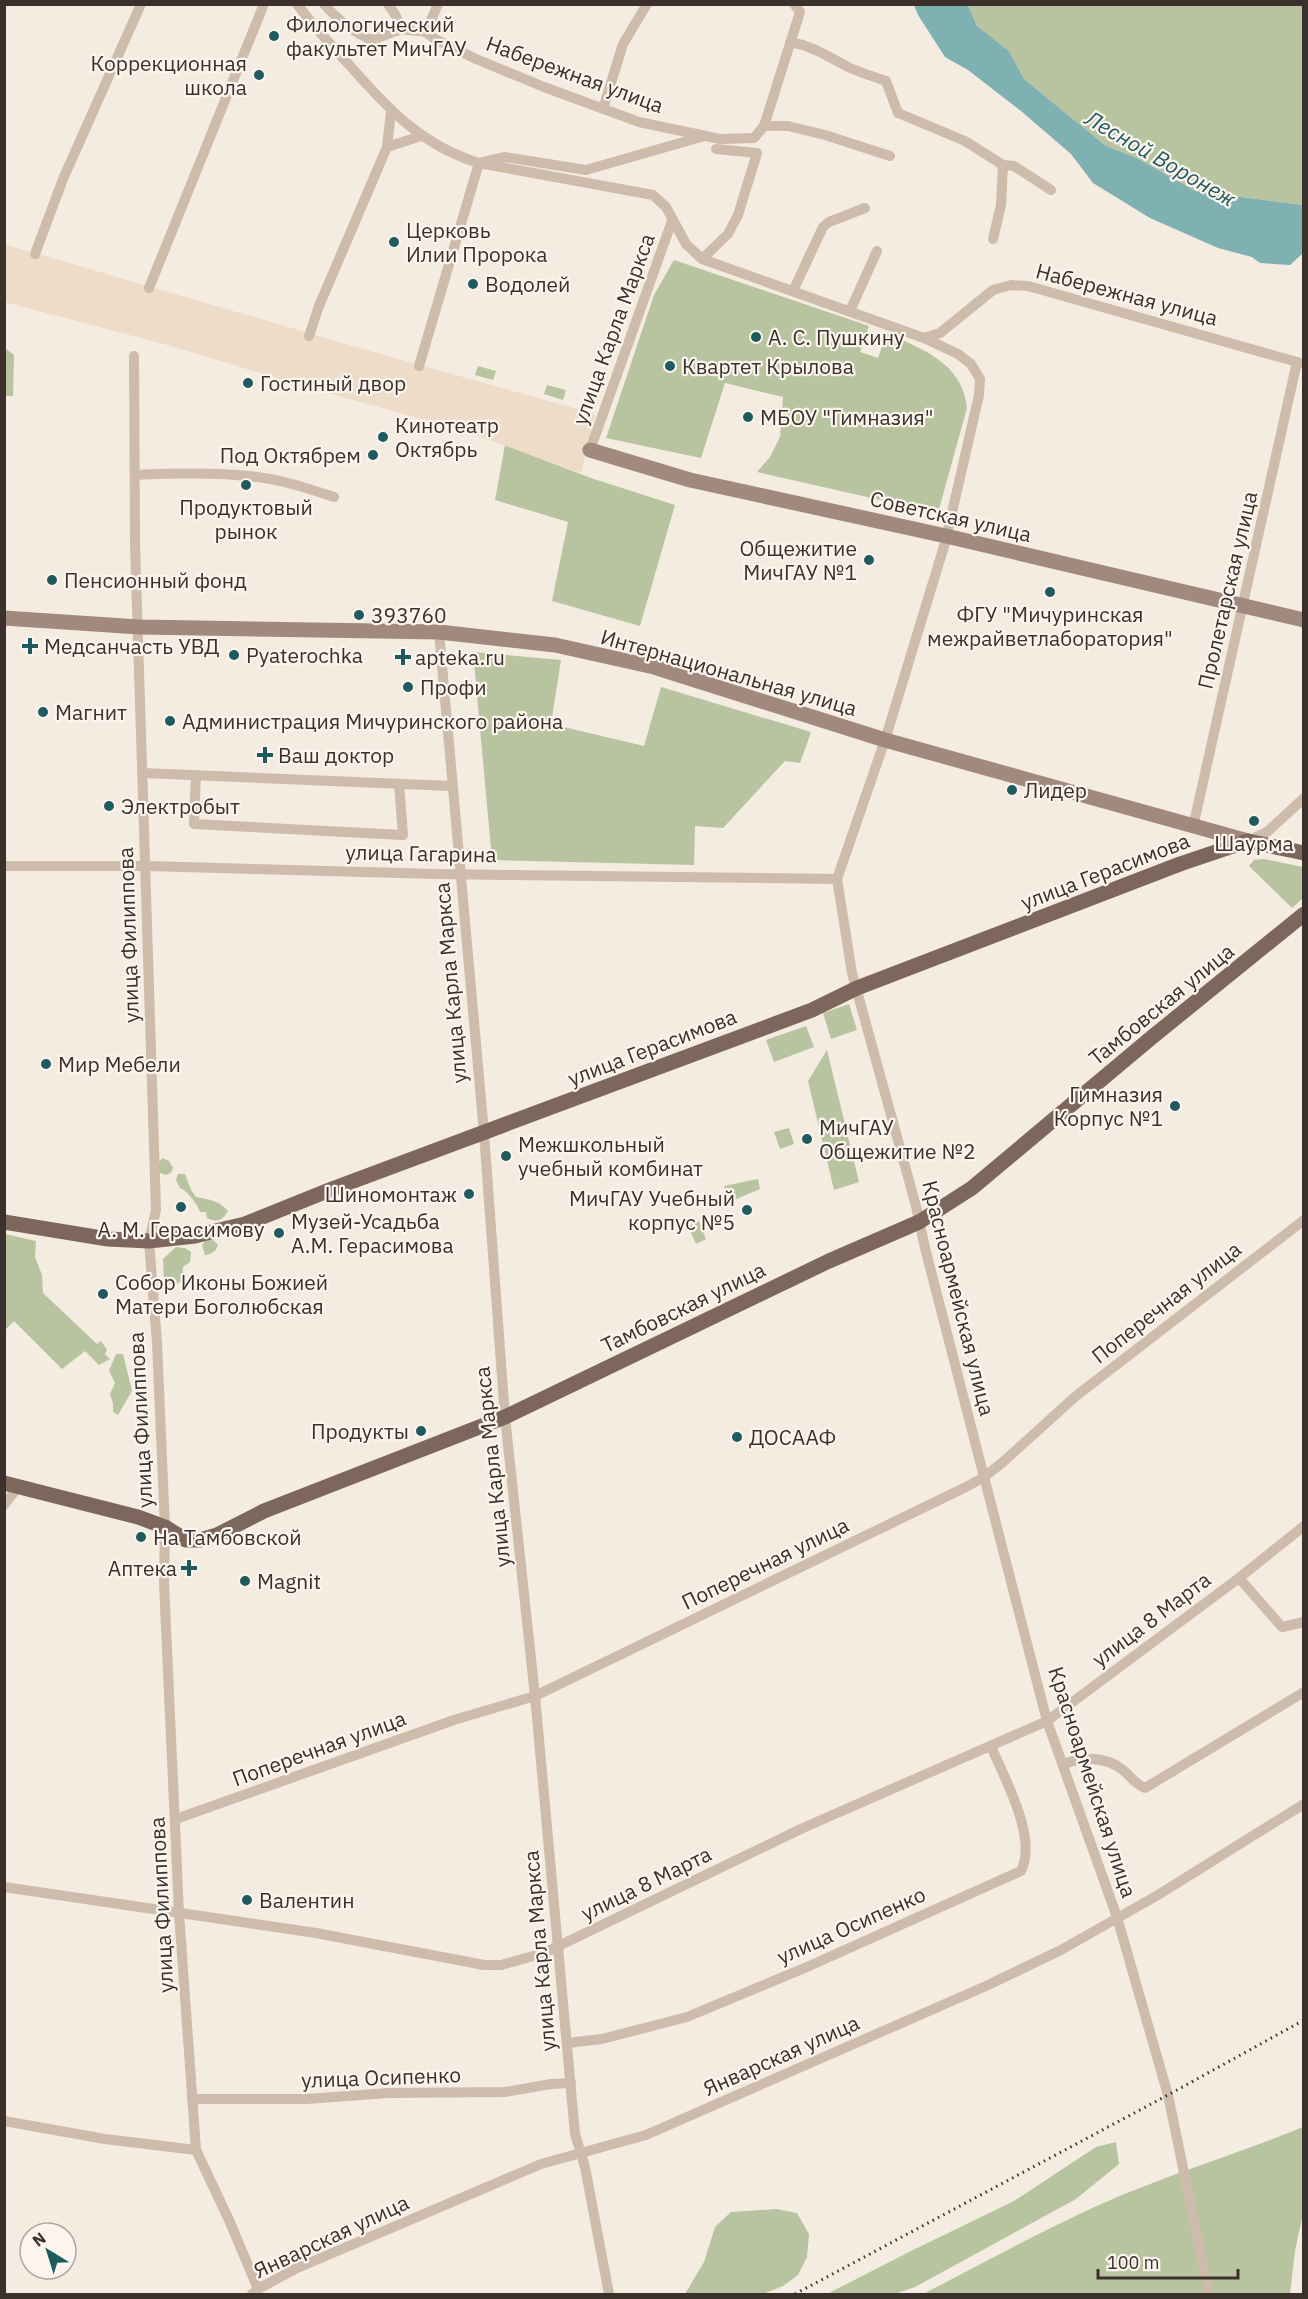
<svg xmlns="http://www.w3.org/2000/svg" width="1308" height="2299" font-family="'IBM Plex Sans',sans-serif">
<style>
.green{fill:#b8c4a0}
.plaza{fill:#ecdcc8}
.water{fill:#7fb0b2}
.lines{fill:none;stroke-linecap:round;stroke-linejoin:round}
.street{stroke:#cdbbac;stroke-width:10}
.secondary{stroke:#a18a7d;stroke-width:15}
.primary{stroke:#7d675c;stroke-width:15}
.rail{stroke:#3b302b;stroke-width:3;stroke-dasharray:1.5 4.5;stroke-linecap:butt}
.poi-dot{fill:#1f5a5e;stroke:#fbf5ee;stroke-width:2}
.labels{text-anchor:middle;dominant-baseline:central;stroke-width:4.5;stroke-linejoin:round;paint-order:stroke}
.poi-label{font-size:21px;fill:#3b302b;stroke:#fbf5ee;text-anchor:start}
.street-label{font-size:21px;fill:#3b302b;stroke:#fbf5ee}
.water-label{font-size:22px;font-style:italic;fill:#1f5a5e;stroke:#fbf5ee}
</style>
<rect width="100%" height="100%" fill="#f4ebe1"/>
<g class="green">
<polygon points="968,5 1303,5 1303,205 1195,191 1135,157 1106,146 1024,79 1009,51 977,26"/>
<path d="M674 260 869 326 860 352 878 358 887 333C923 350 962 362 967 408L938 513 757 472 770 457 780 437 783 397 725 383 701 458 606 438 654 295Z"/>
<polygon points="5,348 14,355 13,396 5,396"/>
<polygon points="478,366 496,371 493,380 475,375"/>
<polygon points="547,385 566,390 563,400 544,394"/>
<polygon points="505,445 591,478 675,505 640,626 552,601 568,522 495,500"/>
<polygon points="473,652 561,660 551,724 644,746 661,687 811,732 800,763 785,761 723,828 695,826 694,865 492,860"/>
<polygon points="1264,859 1303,867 1303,898 1292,908 1249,866 1254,860"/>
<polygon points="849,1004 857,1030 831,1039 823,1013"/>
<polygon points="806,1026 814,1047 774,1062 766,1040"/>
<polygon points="827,1050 859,1182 834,1190 808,1081"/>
<polygon points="789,1128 794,1144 780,1149 774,1132"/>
<polygon points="162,1158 169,1161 173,1168 171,1173 166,1175 160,1173 158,1164"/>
<path d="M178 1174H185C188 1182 191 1191 196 1197 210 1200 218 1200 228 1211 223 1220 217 1223 207 1218L206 1212H200C197 1204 188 1191 180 1188L176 1180Z"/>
<polygon points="758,1179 760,1189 727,1203 724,1186"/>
<polygon points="699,1221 706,1239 696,1244 688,1226"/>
<polygon points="5,1234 36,1241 35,1257 42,1275 43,1293 97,1344 101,1341 107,1350 105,1354 110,1359 99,1365 85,1351 62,1369 14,1321 5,1330"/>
<path d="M213 1240 218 1245C215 1252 212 1254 205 1255L202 1245 205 1241Z"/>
<polygon points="176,1247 185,1248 191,1252 190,1262 183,1267 182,1281 175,1285 164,1283 163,1259"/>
<polygon points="116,1354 123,1354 132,1391 118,1415 113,1412 113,1403 110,1394 115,1383 109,1371"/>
<path d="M1303 2127V2213L1295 2251 1290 2294H923C992 2259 1060 2220 1132 2191 1189 2168 1247 2150 1303 2127Z"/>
<polygon points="1116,2142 1119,2164 1076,2199 915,2287 895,2294 827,2294 911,2251 1014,2201 1096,2147"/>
<polygon points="776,2209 797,2213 809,2234 807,2257 798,2275 783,2286 763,2294 685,2294 704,2262 715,2227 731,2212"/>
</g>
<polygon class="plaza" points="4,244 370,351 595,414 581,473 462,430 313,389 171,346 5,302"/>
<polygon class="water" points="914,5 968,5 977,26 1009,51 1024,79 1106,146 1135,157 1195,191 1303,205 1303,253 1290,265 1260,263 1252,257 1218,248 1150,218 1093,183 1071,154 1021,111 968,70 945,57 918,15"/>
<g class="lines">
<g class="street">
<path d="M297 4C314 27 333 47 352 68 390 111 423 146 479 163L653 195 666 207 686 244 702 259 924 338 958 354 971 364 980 379 979 395 945 543 885 740 837 879 852 973 916 1206 925 1248 1047 1721 1117 1917 1168 2095 1209 2294"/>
<path d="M324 4C338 20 352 32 372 40L401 29 426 32 435 39 476 59 544 87 639 122 720 139 754 138 764 126 800 12 794 4"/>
<polyline points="388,4 396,16 401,29"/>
<polyline points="426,32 438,4"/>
<path d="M790 42C814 46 830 58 850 68 862 73 874 77 886 81L898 113 965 141 1003 165 1014 166 1051 190"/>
<polyline points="603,109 623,44 647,4"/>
<polyline points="764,126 788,126 825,135 890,156"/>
<polyline points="387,147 421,136"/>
<polyline points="483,162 505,157 586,170 701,137"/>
<polyline points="993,239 1001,205 1003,165"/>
<polyline points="35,254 63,179 141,4"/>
<polyline points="702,259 728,234 738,215 757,153 716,149"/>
<polyline points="149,288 264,4"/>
<polyline points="793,291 823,227 829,222 865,208"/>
<polyline points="850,311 877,251"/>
<polyline points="309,336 319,306 387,147 391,111"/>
<polyline points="924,338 940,333 993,290 1011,285 1028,286 1304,364"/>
<polyline points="134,356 135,544 156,1210 149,1241 150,1254 157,1343 165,1527 164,1583 179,1913 196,2150 229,2220 258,2289"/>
<polyline points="419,366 479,163"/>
<polyline points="590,450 672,221"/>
<path d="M135 475C176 473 216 472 257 477 283 480 309 489 334 497"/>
<polyline points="439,632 484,1133 505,1417 535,1696 575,2134 585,2167 609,2294"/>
<polyline points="143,773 451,786"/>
<polyline points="196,775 194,824 403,835 399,784"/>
<polyline points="1193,827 1297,362"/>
<polyline points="1248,841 1267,832 1304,798"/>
<polyline points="4,866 146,866 436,874 837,879"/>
<polyline points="4,1505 19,1486"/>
<polyline points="1239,1578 1282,1627 1304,1622"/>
<path d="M1063 1764C1083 1757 1104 1755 1123 1770 1132 1777 1132 1782 1145 1788L1304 1692"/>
<polyline points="176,1819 454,1720 535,1696 966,1487 984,1477 1003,1462 1076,1396 1304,1220"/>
<polyline points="4,1887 316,1933 484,1965 501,1965 544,1953 803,1828 1047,1721 1239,1578 1304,1526"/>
<path d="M567 2043 602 2039 687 2017 807 1967 1021 1871C1038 1837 1004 1778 991 1746"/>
<polyline points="192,2099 306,2099 389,2093 505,2092 551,2084 571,2083"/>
<polyline points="4,2121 105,2139 196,2150"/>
<polyline points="252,2294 258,2289 295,2269 541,2164 646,2135 986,1986 1061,1950 1158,1895 1304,1804"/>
</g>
<g class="secondary">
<polyline points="590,450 690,480 946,536 1304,620"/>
<polyline points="4,618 139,627 439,632 555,645 654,667 885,740 1248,841"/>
</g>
<g class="primary">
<polyline points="4,1222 108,1239 149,1241 195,1236 228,1228 245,1224 332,1189 812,1010 857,988 1180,864 1248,841 1304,853"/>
<polyline points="4,1483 138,1517 165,1527 186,1540 200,1540 217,1535 264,1511 505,1417 829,1261 919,1222 972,1188 1151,1038 1304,914"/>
</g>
<polyline class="rail" points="795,2294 1168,2095 1304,2020"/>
</g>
<g class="poi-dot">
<circle cx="274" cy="36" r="6"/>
<circle cx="259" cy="75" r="6"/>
<circle cx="394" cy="242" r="6"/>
<circle cx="473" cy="284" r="6"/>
<circle cx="756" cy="337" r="6"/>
<circle cx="670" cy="366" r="6"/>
<circle cx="248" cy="383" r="6"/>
<circle cx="748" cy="417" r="6"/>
<circle cx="383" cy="437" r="6"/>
<circle cx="373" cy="455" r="6"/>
<circle cx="246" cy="485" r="6"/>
<circle cx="869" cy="560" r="6"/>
<circle cx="52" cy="580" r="6"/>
<circle cx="1050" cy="592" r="6"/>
<circle cx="359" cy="615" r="6"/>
<path d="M27 637h6v6h6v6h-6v6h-6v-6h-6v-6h6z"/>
<circle cx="234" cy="655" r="6"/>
<path d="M400 648h6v6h6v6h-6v6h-6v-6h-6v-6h6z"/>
<circle cx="408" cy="687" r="6"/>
<circle cx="43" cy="712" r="6"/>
<circle cx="170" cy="721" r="6"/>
<path d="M262 746h6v6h6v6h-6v6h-6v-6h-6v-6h6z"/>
<circle cx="1012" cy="790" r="6"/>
<circle cx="109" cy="806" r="6"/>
<circle cx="1254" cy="821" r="6"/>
<circle cx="46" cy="1064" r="6"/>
<circle cx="1175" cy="1106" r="6"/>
<circle cx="807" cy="1139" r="6"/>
<circle cx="506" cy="1156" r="6"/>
<circle cx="469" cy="1194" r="6"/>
<circle cx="181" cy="1207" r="6"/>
<circle cx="747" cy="1210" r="6"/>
<circle cx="279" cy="1233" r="6"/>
<circle cx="103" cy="1294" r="6"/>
<circle cx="421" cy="1431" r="6"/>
<circle cx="737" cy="1437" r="6"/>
<circle cx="141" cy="1537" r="6"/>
<path d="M186 1559h6v6h6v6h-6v6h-6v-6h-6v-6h6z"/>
<circle cx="245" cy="1581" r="6"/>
<circle cx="247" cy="1900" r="6"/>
</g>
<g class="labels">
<g class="poi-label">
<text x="286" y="24">Филологический<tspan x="286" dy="24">факультет МичГАУ</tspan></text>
<text x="247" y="63" text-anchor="end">Коррекционная<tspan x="247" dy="24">школа</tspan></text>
<text x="406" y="230">Церковь<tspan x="406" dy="24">Илии Пророка</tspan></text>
<text x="485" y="284">Водолей</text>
<text x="768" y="337">А. С. Пушкину</text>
<text x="682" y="366">Квартет Крылова</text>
<text x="260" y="383">Гостиный двор</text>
<text x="760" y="417">МБОУ "Гимназия"</text>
<text x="395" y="425">Кинотеатр<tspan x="395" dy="24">Октябрь</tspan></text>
<text x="361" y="455" text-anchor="end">Под Октябрем</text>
<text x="246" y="507" text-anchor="middle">Продуктовый<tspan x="246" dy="24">рынок</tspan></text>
<text x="857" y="548" text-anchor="end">Общежитие<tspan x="857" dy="24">МичГАУ №1</tspan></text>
<text x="64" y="580">Пенсионный фонд</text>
<text x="1050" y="614" text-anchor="middle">ФГУ "Мичуринская<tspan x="1050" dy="24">межрайветлаборатория"</tspan></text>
<text x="371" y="615">393760</text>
<text x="44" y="646">Медсанчасть УВД</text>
<text x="246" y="655">Pyaterochka</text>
<text x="415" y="657">apteka.ru</text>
<text x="420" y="687">Профи</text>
<text x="55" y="712">Магнит</text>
<text x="182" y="721">Администрация Мичуринского района</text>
<text x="278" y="755">Ваш доктор</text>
<text x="1024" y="790">Лидер</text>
<text x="121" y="806">Электробыт</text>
<text x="1254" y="843" text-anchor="middle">Шаурма</text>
<text x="58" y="1064">Мир Мебели</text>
<text x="1163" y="1094" text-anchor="end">Гимназия<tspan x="1163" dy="24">Корпус №1</tspan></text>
<text x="819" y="1127">МичГАУ<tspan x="819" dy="24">Общежитие №2</tspan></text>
<text x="518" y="1144">Межшкольный<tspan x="518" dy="24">учебный комбинат</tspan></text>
<text x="457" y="1194" text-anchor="end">Шиномонтаж</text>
<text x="735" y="1198" text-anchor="end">МичГАУ Учебный<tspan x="735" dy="24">корпус №5</tspan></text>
<text x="291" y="1221">Музей-Усадьба<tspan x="291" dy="24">А.М. Герасимова</tspan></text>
<text x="181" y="1229" text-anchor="middle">А. М. Герасимову</text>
<text x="115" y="1282">Собор Иконы Божией<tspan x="115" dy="24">Матери Боголюбская</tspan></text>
<text x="409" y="1431" text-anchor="end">Продукты</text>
<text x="749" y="1437">ДОСААФ</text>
<text x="153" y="1537">На Тамбовской</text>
<text x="177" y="1568" text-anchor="end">Аптека</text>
<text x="257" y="1581">Magnit</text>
<text x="259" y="1900">Валентин</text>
</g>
<g class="street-label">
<text transform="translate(575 74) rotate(20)">Набережная улица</text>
<text transform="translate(1127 294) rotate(15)">Набережная улица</text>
<text transform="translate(613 329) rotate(-70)">улица Карла Маркса</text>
<text transform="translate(951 516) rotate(13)">Советская улица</text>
<text transform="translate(1227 590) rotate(-77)">Пролетарская улица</text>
<text transform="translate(729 672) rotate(16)">Интернациональная улица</text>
<text transform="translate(421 853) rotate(1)">улица Гагарина</text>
<text transform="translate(1105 871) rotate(-21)">улица Герасимова</text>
<text transform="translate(128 935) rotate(-92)">улица Филиппова</text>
<text transform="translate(450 983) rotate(-95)">улица Карла Маркса</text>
<text transform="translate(1161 1004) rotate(-39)">Тамбовская улица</text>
<text transform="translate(652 1047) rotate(-21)">улица Герасимова</text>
<text transform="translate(959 1298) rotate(76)">Красноармейская улица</text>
<text transform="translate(1166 1302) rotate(-38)">Поперечная улица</text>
<text transform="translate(683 1307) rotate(-26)">Тамбовская улица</text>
<text transform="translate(140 1420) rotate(-93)">улица Филиппова</text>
<text transform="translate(492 1467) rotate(-96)">улица Карла Маркса</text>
<text transform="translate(765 1563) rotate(-26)">Поперечная улица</text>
<text transform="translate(1151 1619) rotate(-37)">улица 8 Марта</text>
<text transform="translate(319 1748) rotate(-20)">Поперечная улица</text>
<text transform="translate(1093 1782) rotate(72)">Красноармейская улица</text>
<text transform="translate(646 1883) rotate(-26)">улица 8 Марта</text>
<text transform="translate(161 1905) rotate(-93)">улица Филиппова</text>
<text transform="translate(851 1925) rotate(-24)">улица Осипенко</text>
<text transform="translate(539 1951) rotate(-95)">улица Карла Маркса</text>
<text transform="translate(781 2055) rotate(-24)">Январская улица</text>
<text transform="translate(381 2077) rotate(-2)">улица Осипенко</text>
<text transform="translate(331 2236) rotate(-25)">Январская улица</text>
</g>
<g class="water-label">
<text transform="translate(1161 158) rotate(30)">Лесной Воронеж</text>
</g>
</g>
<rect width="1308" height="2299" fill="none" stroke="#3b302b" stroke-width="12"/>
<g transform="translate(48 2251) rotate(322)"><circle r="28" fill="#fbf5ee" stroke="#aea6a0" stroke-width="1.5"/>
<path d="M0-4.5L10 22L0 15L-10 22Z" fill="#1f5a5e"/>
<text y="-9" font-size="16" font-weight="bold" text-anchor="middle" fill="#3b302b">N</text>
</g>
<path d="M1098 2269v9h140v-9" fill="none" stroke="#3b302b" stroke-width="3"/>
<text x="1107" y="2269" font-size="18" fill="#3b302b" stroke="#fbf5ee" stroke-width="4.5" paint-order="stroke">100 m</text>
</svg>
